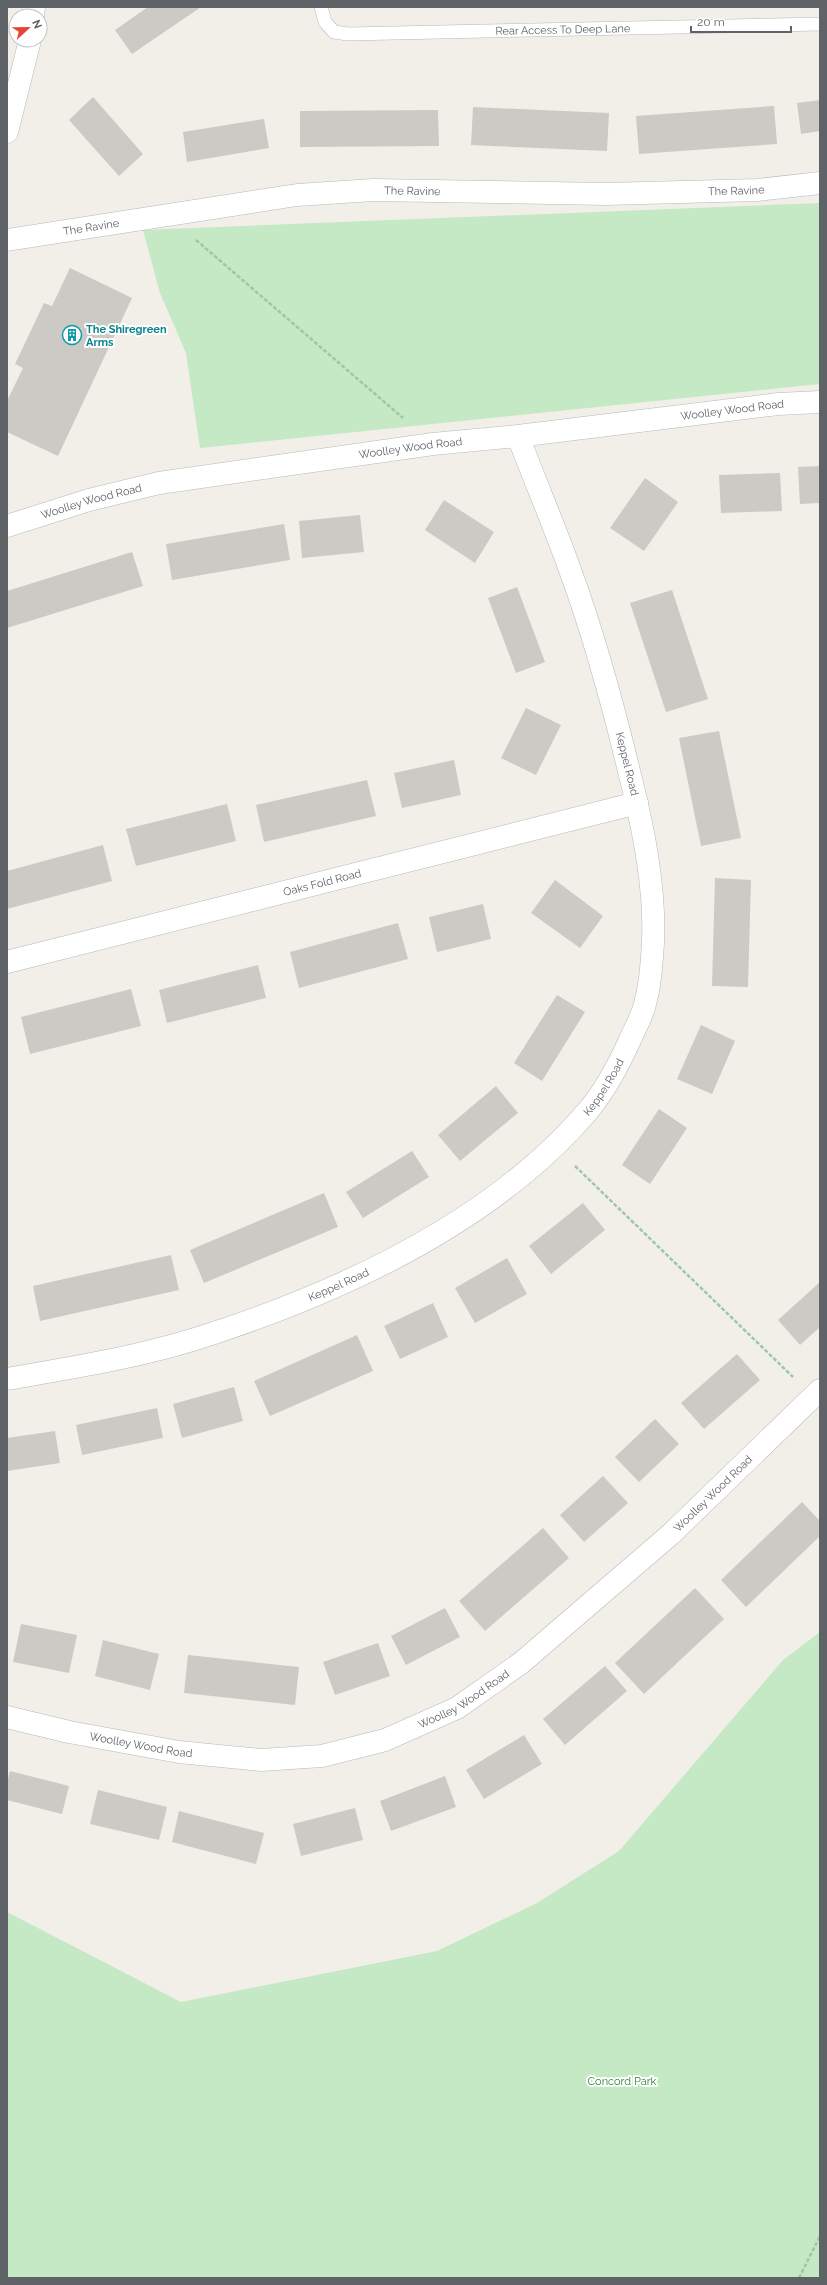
<svg xmlns="http://www.w3.org/2000/svg" width="827" height="2285" font-family="Raleway,sans-serif">
<style>
.green{fill:#c5e8c5}
.building{fill:#cccac5}
.lines{fill:none;stroke-linecap:round;stroke-linejoin:round}
.lane-casing{stroke:#b5b8bc;stroke-width:14}
.street-casing{stroke:#b5b8bc;stroke-width:23}
.path{stroke:#9cc7a9;stroke-width:2.5;stroke-dasharray:4 2;stroke-linecap:butt}
.lane{stroke:#fff;stroke-width:13}
.street{stroke:#fff;stroke-width:22}
.labels{text-anchor:middle;dominant-baseline:central;stroke-width:4;stroke-linejoin:round;paint-order:stroke}
.street-label{font-size:11px;fill:#5f6368;stroke:#fff}
.culture-label{font-size:11px;font-weight:bold;fill:#0d838f;stroke:#fff;text-anchor:start}
.park-label{font-size:11px;fill:#348238;stroke:#fff}
</style>
<rect width="100%" height="100%" fill="#f1efe8"/>
<g class="green">
<polygon points="820,203 820,384 200,448 186,353 160,293 143,230"/>
<polygon points="820,1632 820,2278 7,2278 7,1912 181,2002 437,1951 537,1903 619,1851 783,1660"/>
</g>
<g class="building">
<polygon points="148,7 201,7 132,54 115,30"/>
<polygon points="93,97 143,154 119,176 69,120"/>
<polygon points="820,100 820,131 801,134 797,103"/>
<polygon points="774,106 777,144 639,154 636,116"/>
<polygon points="473,107 609,113 607,151 471,145"/>
<polygon points="438,110 439,146 300,147 300,111"/>
<polygon points="264,119 269,148 187,162 183,132"/>
<polygon points="70,268 132,298 58,456 7,432 7,401 23,368 15,364 44,303 52,306"/>
<polygon points="820,466 820,503 800,504 798,467"/>
<polygon points="780,473 782,511 721,513 719,475"/>
<polygon points="645,478 678,502 644,551 610,528"/>
<polygon points="444,500 494,532 475,563 425,530"/>
<polygon points="360,515 364,552 302,558 299,521"/>
<polygon points="284,524 290,560 172,580 166,544"/>
<polygon points="132,552 143,586 7,628 7,591"/>
<polygon points="517,587 545,662 516,673 488,598"/>
<polygon points="672,590 708,699 666,712 630,603"/>
<polygon points="526,708 561,725 536,775 501,758"/>
<polygon points="719,731 741,838 701,846 679,738"/>
<polygon points="454,760 461,795 402,808 394,773"/>
<polygon points="367,780 376,816 264,842 256,805"/>
<polygon points="227,804 236,841 136,866 126,829"/>
<polygon points="103,845 112,881 7,909 7,871"/>
<polygon points="715,878 751,880 748,987 712,986"/>
<polygon points="555,880 603,916 580,948 531,913"/>
<polygon points="483,904 491,939 437,952 429,917"/>
<polygon points="398,923 408,959 299,988 290,952"/>
<polygon points="258,965 266,998 167,1023 159,990"/>
<polygon points="131,989 141,1026 30,1054 21,1017"/>
<polygon points="557,995 585,1012 542,1081 514,1063"/>
<polygon points="701,1025 735,1041 712,1094 677,1079"/>
<polygon points="496,1086 518,1113 460,1161 438,1135"/>
<polygon points="659,1109 687,1128 650,1184 622,1165"/>
<polygon points="412,1151 429,1177 363,1218 346,1192"/>
<polygon points="324,1193 338,1227 204,1283 190,1250"/>
<polygon points="583,1203 605,1230 551,1274 529,1246"/>
<polygon points="171,1255 179,1290 40,1321 33,1286"/>
<polygon points="507,1258 527,1294 475,1323 455,1288"/>
<polygon points="820,1282 820,1327 800,1345 778,1320"/>
<polygon points="433,1303 448,1337 400,1359 384,1326"/>
<polygon points="357,1335 373,1371 270,1416 254,1381"/>
<polygon points="737,1354 760,1380 704,1429 681,1403"/>
<polygon points="234,1387 243,1421 182,1438 173,1404"/>
<polygon points="157,1408 163,1438 82,1455 76,1425"/>
<polygon points="655,1419 679,1444 639,1482 615,1457"/>
<polygon points="55,1431 60,1463 7,1471 7,1438"/>
<polygon points="603,1476 628,1503 584,1542 560,1515"/>
<polygon points="802,1502 820,1521 820,1536 746,1607 721,1580"/>
<polygon points="543,1528 569,1558 485,1631 459,1601"/>
<polygon points="695,1588 724,1619 644,1694 615,1663"/>
<polygon points="445,1608 460,1637 406,1665 391,1636"/>
<polygon points="21,1624 77,1635 69,1673 13,1662"/>
<polygon points="103,1640 159,1654 150,1690 95,1676"/>
<polygon points="378,1643 390,1676 335,1695 323,1662"/>
<polygon points="188,1655 299,1667 295,1705 184,1693"/>
<polygon points="605,1666 627,1691 565,1745 543,1719"/>
<polygon points="524,1735 542,1764 484,1799 466,1770"/>
<polygon points="10,1771 69,1786 62,1814 7,1800 7,1783"/>
<polygon points="445,1776 456,1807 391,1831 380,1801"/>
<polygon points="98,1790 167,1807 159,1840 90,1824"/>
<polygon points="355,1808 363,1840 301,1856 293,1824"/>
<polygon points="179,1811 264,1833 256,1864 172,1842"/>
</g>
<g class="lines">
<g class="lane-casing">
<g id="lane">
<path id="s1" d="M321 7 325 22 334 32 348 34 820 24"/>
</g>
</g>
<g class="street-casing">
<g id="street">
<polyline points="33,16 34,7"/>
<polyline points="7,132 30,40"/>
<path id="s2" d="M7 240 297 195 373 190 606 194 757 190 820 183"/>
<path id="s3" d="M7 526 89 500 159 483 433 444 518 436 778 404 820 402"/>
<path id="s4" d="M7 962 637 803"/>
<path id="s5" d="M7 1379C76 1367 147 1356 214 1333 347 1289 494 1220 587 1112 604 1092 618 1066 629 1042 634 1030 642 1017 645 1004 649 989 651 972 652 957 658 896 643 826 628 767 612 701 594 635 570 570 554 525 535 481 518 436"/>
<path id="s6" d="M7 1717 69 1732 179 1752 261 1760 322 1756 385 1740 457 1708 521 1663 671 1534 820 1390"/>
</g>
</g>
<g class="path">
<polyline points="196,240 403,418"/>
<polyline points="575,1166 793,1377"/>
<polyline points="799,2278 820,2236"/>
</g>
<use href="#lane" class="lane"/>
<use href="#street" class="street"/>
</g>
<defs>
<g id="building-ring" transform="scale(1)"><circle r="9.5" fill="#fff" stroke="#0f9aa8" stroke-width="1.5"/><path d="M-4-6H4V6H1V3H-1V6H-4ZM-2.5-4.3h1.7v1.8h-1.7ZM.8-4.3h1.7v1.8H.8ZM-2.5-1h1.7V.8h-1.7ZM.8-1h1.7V.8H.8Z" fill="#0f9aa8"/></g>
</defs>
<g fill-rule="evenodd">
<use href="#building-ring" x="72" y="335"/>
</g>
<g class="labels">
<g class="street-label">
<text stroke="none"><textPath href="#s1" startOffset="258">Rear Access To Deep Lane</textPath></text>
<text stroke="none"><textPath href="#s2" startOffset="733">The Ravine</textPath></text>
<text stroke="none"><textPath href="#s2" startOffset="409">The Ravine</textPath></text>
<text stroke="none"><textPath href="#s2" startOffset="85">The Ravine</textPath></text>
<text stroke="none"><textPath href="#s3" startOffset="736">Woolley Wood Road</textPath></text>
<text stroke="none"><textPath href="#s3" startOffset="412">Woolley Wood Road</textPath></text>
<text stroke="none"><textPath href="#s3" startOffset="88">Woolley Wood Road</textPath></text>
<text transform="translate(627 764) rotate(76)">Keppel Road</text>
<text stroke="none"><textPath href="#s4" startOffset="325">Oaks Fold Road</textPath></text>
<text stroke="none"><textPath href="#s5" startOffset="681">Keppel Road</textPath></text>
<text stroke="none"><textPath href="#s5" startOffset="346">Keppel Road</textPath></text>
<text stroke="none"><textPath href="#s6" startOffset="797">Woolley Wood Road</textPath></text>
<text stroke="none"><textPath href="#s6" startOffset="473">Woolley Wood Road</textPath></text>
<text stroke="none"><textPath href="#s6" startOffset="137">Woolley Wood Road</textPath></text>
</g>
<g class="culture-label">
<text x="86" y="329">The Shiregreen<tspan x="86" dy="13">Arms</tspan></text>
</g>
<g class="park-label">
<text x="622" y="2081">Concord Park</text>
</g>
</g>
<rect width="827" height="2285" fill="none" stroke="#5f6368" stroke-width="16"/>
<g transform="translate(28 28) rotate(68)"><circle r="19" fill="#ffffff" stroke="#bfc1c3"/>
<path d="M0-3L7 15L0 10L-7 15Z" fill="#ea4335"/>
<text y="-6" font-size="11" font-weight="bold" text-anchor="middle" fill="#5f6368">N</text>
</g>
<path d="M691 26v6h100v-6" fill="none" stroke="#5f6368" stroke-width="2"/>
<text x="697" y="26" font-size="12" fill="#5f6368" stroke="#ffffff" stroke-width="3" paint-order="stroke">20 m</text>
</svg>
